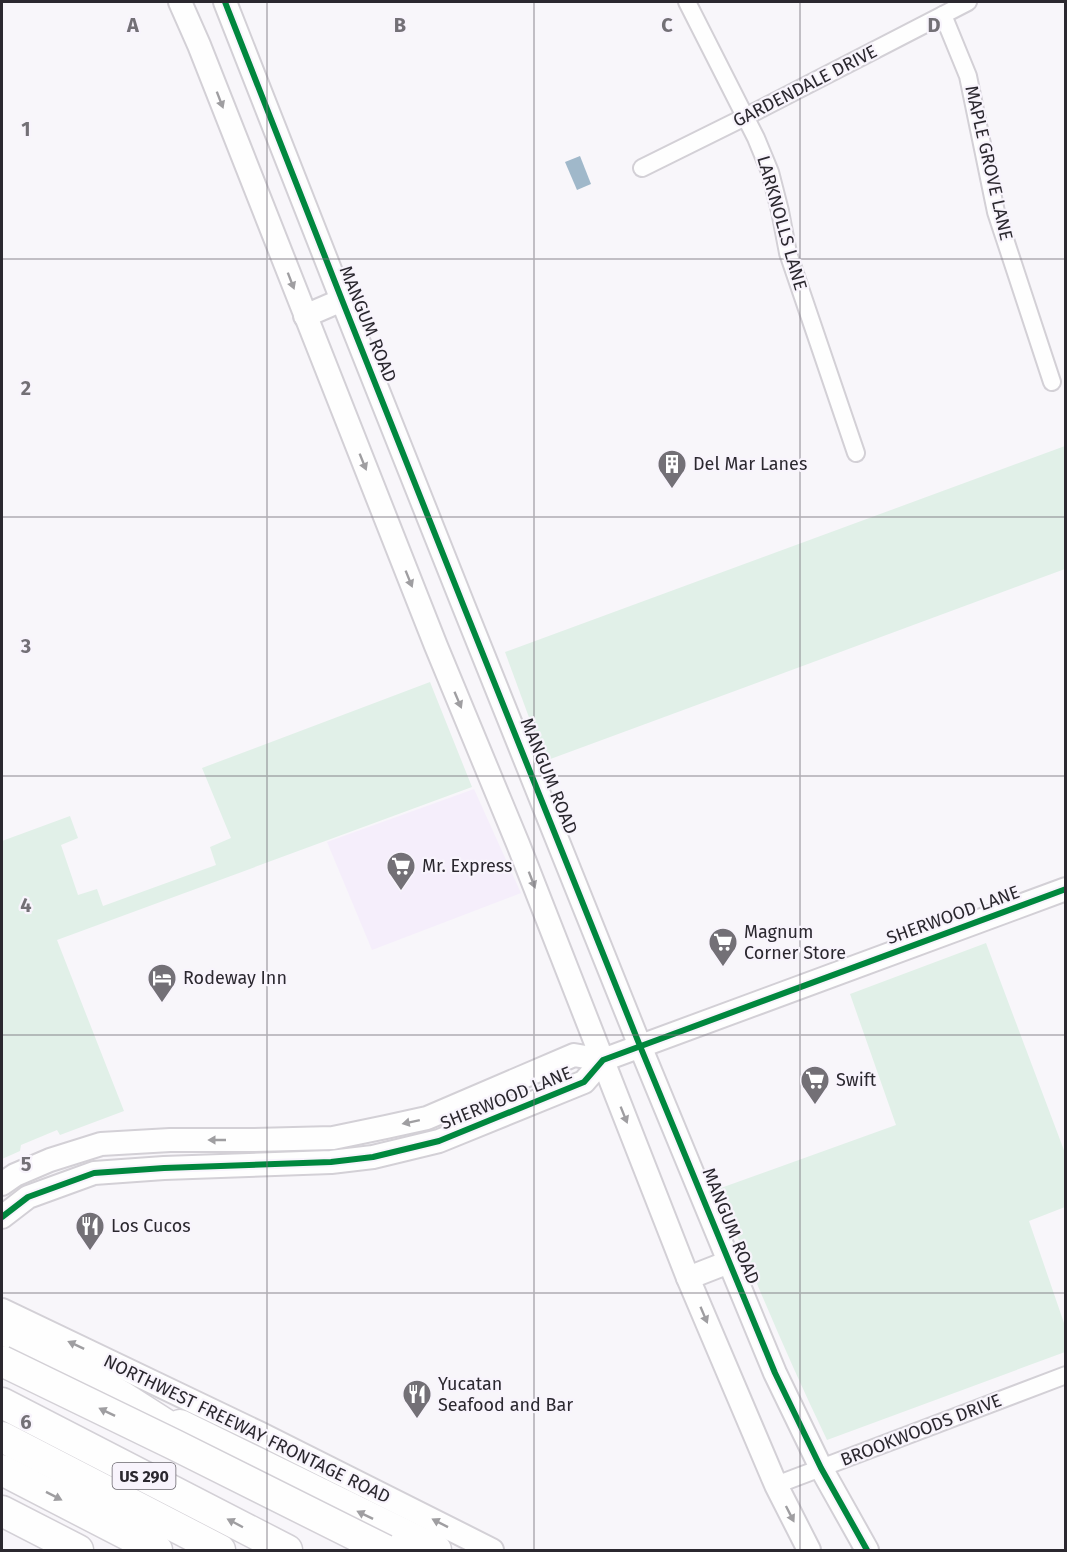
<svg xmlns="http://www.w3.org/2000/svg" width="1067" height="1552" font-family="'Fira Sans',sans-serif">
<style>
.built{fill:#f5eefb}
.green{fill:#e1f0e8}
.water{fill:#a0b8ca}
.lines{fill:none;stroke-linecap:round;stroke-linejoin:round}
.street-casing{stroke:#d3d0d6;stroke-width:20}
.secondary-casing{stroke:#d3d0d6;stroke-width:26}
.highway-casing{stroke:#d3d0d6;stroke-width:33}
.street{stroke:#fefefe;stroke-width:16}
.secondary{stroke:#fefefe;stroke-width:22}
.highway{stroke:#fefefe;stroke-width:30}
.highway-bridge-casing{stroke:#d3d0d6;stroke-width:33;stroke-linecap:butt}
.highway-bridge{stroke:#fefefe;stroke-width:30}
.cycleway-casing{stroke:#f8f4fc;stroke-width:10}
.cycleway{stroke:#00873e;stroke-width:6}
.oneway{fill:#9f9ea1}
.grid{fill:none;stroke:#737076;stroke-width:1.5;stroke-opacity:0.55}
.labels{text-anchor:middle;dominant-baseline:central;stroke-width:4.5;stroke-linejoin:round;paint-order:stroke}
.shield{fill:#f8f4fc;stroke:#68656c;stroke-width:1.5}
.shield-label{font-size:16px;font-weight:bold;fill:#2b282f}
.street-label{font-size:18px;fill:#2b282f;stroke:#f8f4fc}
.poi-label{font-size:18px;fill:#2b282f;stroke:#f8f4fc;text-anchor:start}
.grid-label{font-size:20px;text-anchor:middle;font-weight:bold;fill:#737076;stroke:#f8f4fc;stroke-width:4.5;stroke-linejoin:round;paint-order:stroke}
</style>
<rect width="100%" height="100%" fill="#f8f6fa"/>
<polygon class="built" points="474,789 521,893 372,950 327,842"/>
<g class="green">
<polygon points="1065,446 1065,569 545,761 505,652"/>
<polygon points="430,682 472,787 57,940 124,1111 60,1135 57,1130 21,1145 20,1151 2,1159 2,841 70,816 78,838 61,845 78,895 97,889 103,906 216,865 210,847 231,838 202,768"/>
<path d="M986 943 1065 1153V1207L1029 1221 1065 1326V1352L827 1440C787 1357 752 1273 718 1189L896 1125 850 994Z"/>
</g>
<polygon class="water" points="580,156 591,184 577,190 565,162"/>
<g class="lines">
<g class="street-casing">
<g id="street">
<polyline points="687,2 756,138 770,172 780,211 788,253 856,453"/>
<polyline points="943,15 968,76 996,212 1052,382"/>
<polyline points="642,168 745,117 968,2"/>
<polyline points="776,1485 1066,1375"/>
</g>
</g>
<g class="secondary-casing">
<g id="secondary">
<polyline points="180,2 199,45 436,646 518,844 688,1278 776,1485 809,1550"/>
<polyline points="225,2 342,300 464,607 640,1046 775,1373 821,1468 867,1550"/>
<polyline points="305,316 342,300"/>
<polyline points="2,1184 15,1175 50,1160 101,1144 170,1140 254,1140 333,1138 386,1127 427,1118 574,1055 603,1060"/>
<polyline points="2,1217 28,1197 94,1173 164,1168 331,1162 373,1157 439,1141 584,1082 603,1060 1066,889"/>
<polyline points="688,1278 729,1262"/>
<polyline points="2,1310 259,1433 492,1550"/>
</g>
</g>
<g class="highway-casing">
<g id="highway">
<polyline points="2,1328 121,1396 196,1444"/>
<polyline points="2,1403 287,1550"/>
<polyline points="180,1425 436,1550"/>
<polyline points="2,1437 220,1550"/>
<polyline points="2,1470 157,1550"/>
<polyline points="2,1511 78,1550"/>
</g>
</g>
<use href="#street" class="street"/>
<use href="#secondary" class="secondary"/>
<use href="#highway" class="highway"/>
<g class="highway-bridge-casing">
<polyline id="highway-bridge" points="2,1361 175,1445 385,1550"/>
</g>
<use href="#highway-bridge" class="highway-bridge"/>
<g class="cycleway-casing">
<g id="cycleway">
<polyline points="225,2 342,300 464,607 640,1046 775,1373 821,1468 867,1550"/>
<polyline points="2,1217 28,1197 94,1173 164,1168 331,1162 373,1157 439,1141 584,1082 603,1060 1066,889"/>
</g>
</g>
<use href="#cycleway" class="cycleway"/>
</g>
<defs><path id="oneway-solid" d="M-6-.8H1V-3.2L6.5 0L1 3.2V.8H-6Z" transform="scale(1.5)"/></defs>
<g class="oneway">
<use href="#oneway-solid" transform="translate(220 100) rotate(69)"/>
<use href="#oneway-solid" transform="translate(291 281) rotate(69)"/>
<use href="#oneway-solid" transform="translate(363 462) rotate(68)"/>
<use href="#oneway-solid" transform="translate(409 579) rotate(68)"/>
<use href="#oneway-solid" transform="translate(458 700) rotate(67)"/>
<use href="#oneway-solid" transform="translate(532 880) rotate(69)"/>
<use href="#oneway-solid" transform="translate(624 1115) rotate(68)"/>
<use href="#oneway-solid" transform="translate(411 1122) rotate(168)"/>
<use href="#oneway-solid" transform="translate(217 1140) rotate(180)"/>
<use href="#oneway-solid" transform="translate(704 1315) rotate(67)"/>
<use href="#oneway-solid" transform="translate(76 1345) rotate(-155)"/>
<use href="#oneway-solid" transform="translate(107 1412) rotate(-154)"/>
<use href="#oneway-solid" transform="translate(54 1496) rotate(27)"/>
<use href="#oneway-solid" transform="translate(790 1514) rotate(63)"/>
<use href="#oneway-solid" transform="translate(365 1515) rotate(-154)"/>
<use href="#oneway-solid" transform="translate(235 1523) rotate(-152)"/>
<use href="#oneway-solid" transform="translate(440 1523) rotate(-153)"/>
</g>
<path class="grid" d="M267 2V1550M534 2V1550M800 2V1550M2 259H1066M2 517H1066M2 776H1066M2 1035H1066M2 1293H1066"/>
<defs>
<g id="building-pin" transform="scale(1.5)"><path d="M0 17L-7.5 6A9.5 9.5 0 1 1 7.5 6Z" fill="#737076" stroke="#f8f4fc"/><path d="M-4-6H4V6H1V3H-1V6H-4ZM-2.5-4.3h1.7v1.8h-1.7ZM.8-4.3h1.7v1.8H.8ZM-2.5-1h1.7V.8h-1.7ZM.8-1h1.7V.8H.8Z" fill="#fff"/></g>
<g id="supermarket-pin" transform="scale(1.5)"><path d="M0 17L-7.5 6A9.5 9.5 0 1 1 7.5 6Z" fill="#737076" stroke="#f8f4fc"/><path d="M-6-5.5h2.5l.6 2H6L4.5 2H-2.5L-4.4-4H-6ZM-1.5 3.2a1.3 1.3 0 1 0 .1 0ZM3 3.2a1.3 1.3 0 1 0 .1 0Z" fill="#fff"/></g>
<g id="hotel-pin" transform="scale(1.5)"><path d="M0 17L-7.5 6A9.5 9.5 0 1 1 7.5 6Z" fill="#737076" stroke="#f8f4fc"/><path d="M-6-4.5h1.5V1H6V5H4.5V3h-9V5H-6ZM-4 0a1.8 1.8 0 1 1 3.6 0ZM.5 0V-2.5h3Q6-2.5 6 0Z" fill="#fff"/></g>
<g id="restaurant-pin" transform="scale(1.5)"><path d="M0 17L-7.5 6A9.5 9.5 0 1 1 7.5 6Z" fill="#737076" stroke="#f8f4fc"/><path d="M-5-6h1v4h1v-4h1v4h1v-4h1v5L-1.5 .5V6h-2V.5L-5-1ZM5-6V6H3V1.5H1.5Q1.5-4 5-6Z" fill="#fff"/></g>
</defs>
<g fill-rule="evenodd">
<use href="#building-pin" x="672" y="464"/>
<use href="#supermarket-pin" x="401" y="866"/>
<use href="#supermarket-pin" x="723" y="942"/>
<use href="#hotel-pin" x="162" y="978"/>
<use href="#supermarket-pin" x="815" y="1080"/>
<use href="#restaurant-pin" x="90" y="1226"/>
<use href="#restaurant-pin" x="417" y="1394"/>
</g>
<g class="labels">
<rect class="shield" x="112.5" y="1463" width="63" height="26" rx="4.5"/>
<g class="shield-label">
<text x="144" y="1476">US 290</text>
</g>
<g class="street-label">
<text transform="translate(805 86) rotate(-27)">GARDENDALE DRIVE</text>
<text transform="translate(989 163) rotate(77)">MAPLE GROVE LANE</text>
<text transform="translate(782 223) rotate(74)">LARKNOLLS LANE</text>
<text transform="translate(368 324) rotate(68)">MANGUM ROAD</text>
<text transform="translate(549 776) rotate(68)">MANGUM ROAD</text>
<text transform="translate(953 915) rotate(-20)">SHERWOOD LANE</text>
<text transform="translate(506 1098) rotate(-22)">SHERWOOD LANE</text>
<text transform="translate(731 1226) rotate(68)">MANGUM ROAD</text>
<text transform="translate(247 1429) rotate(26)">NORTHWEST FREEWAY FRONTAGE ROAD</text>
<text transform="translate(921 1430) rotate(-21)">BROOKWOODS DRIVE</text>
</g>
<g class="poi-label">
<text x="693" y="464">Del Mar Lanes</text>
<text x="422" y="866">Mr. Express</text>
<text x="744" y="932">Magnum<tspan x="744" dy="21">Corner Store</tspan></text>
<text x="183" y="978">Rodeway Inn</text>
<text x="836" y="1080">Swift</text>
<text x="111" y="1226">Los Cucos</text>
<text x="438" y="1384">Yucatan<tspan x="438" dy="21">Seafood and Bar</tspan></text>
</g>
</g>
<g class="grid-label">
<text x="133" y="32">A</text>
<text x="400" y="32">B</text>
<text x="667" y="32">C</text>
<text x="934" y="32">D</text>
<text x="26" y="136">1</text>
<text x="26" y="395">2</text>
<text x="26" y="653">3</text>
<text x="26" y="912">4</text>
<text x="26" y="1171">5</text>
<text x="26" y="1429">6</text>
</g>
<rect width="1067" height="1552" fill="none" stroke="#2b282f" stroke-width="6"/>
</svg>
